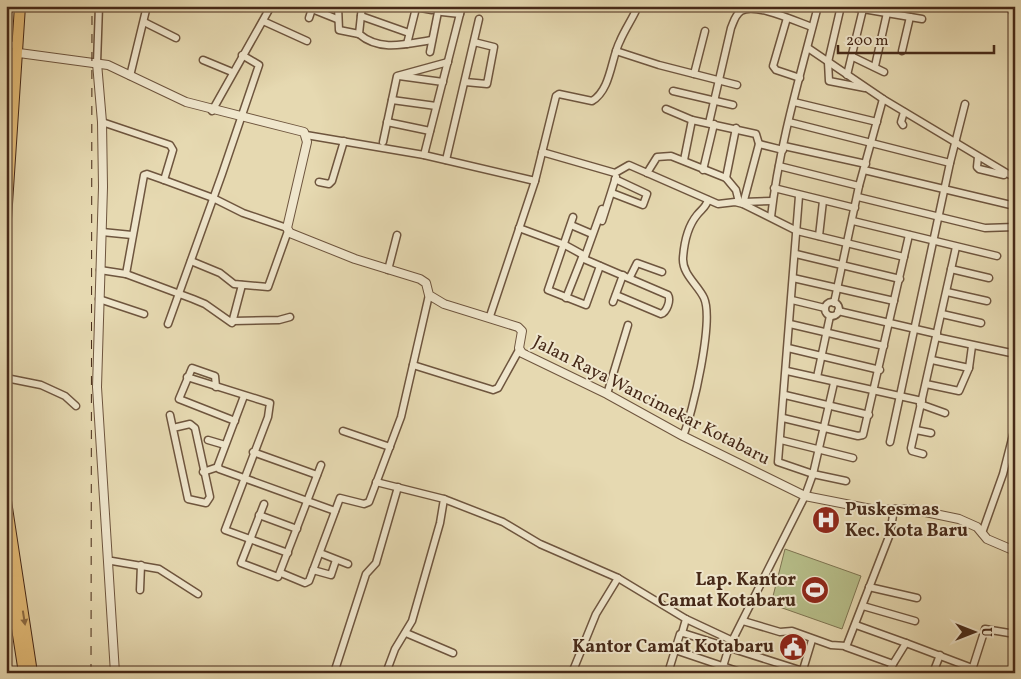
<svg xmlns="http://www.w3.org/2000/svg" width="1021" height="679" font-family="Vollkorn,serif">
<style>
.green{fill:#b7bf8a;stroke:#7e7451}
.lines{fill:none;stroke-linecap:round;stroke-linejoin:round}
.minor-casing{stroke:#6e553e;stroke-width:9}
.tertiary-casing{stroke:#6e553e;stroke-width:10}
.trunk-casing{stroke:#462918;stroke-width:12}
.minor{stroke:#efe6cc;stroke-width:6}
.tertiary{stroke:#efe6cc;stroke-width:8}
.trunk{stroke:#e3bc78;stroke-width:10}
.rail{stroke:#462918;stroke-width:1;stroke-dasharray:9 9;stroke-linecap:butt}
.oneway{fill:#8d6b43}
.labels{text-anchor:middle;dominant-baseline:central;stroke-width:4;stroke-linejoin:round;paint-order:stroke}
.street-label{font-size:18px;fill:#462918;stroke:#efe6cc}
.poi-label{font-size:18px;font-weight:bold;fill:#462918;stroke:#efe6cc;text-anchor:end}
</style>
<rect width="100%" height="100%" fill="#e6d9b1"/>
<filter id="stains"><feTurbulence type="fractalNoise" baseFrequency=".004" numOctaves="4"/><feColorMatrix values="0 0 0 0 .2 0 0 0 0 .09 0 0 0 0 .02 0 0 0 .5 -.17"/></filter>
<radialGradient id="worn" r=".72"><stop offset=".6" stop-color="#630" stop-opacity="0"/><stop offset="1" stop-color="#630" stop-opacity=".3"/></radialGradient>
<polygon class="green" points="785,549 861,576 842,629 771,604"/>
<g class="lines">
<g class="minor-casing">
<g id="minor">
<polyline points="338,6 339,30 359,34"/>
<path d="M362 6 359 34C380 52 406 44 432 40"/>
<polyline points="410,6 432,10"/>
<polyline points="427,6 443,9 501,6"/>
<polyline points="841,6 828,62 829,81 865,88"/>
<polyline points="846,6 863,9"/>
<polyline points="312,9 337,19"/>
<polyline points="442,12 460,14"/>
<polyline points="361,16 409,33"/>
<polyline points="309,18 313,6"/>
<polyline points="787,18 773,66 776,70 800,78"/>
<polyline points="263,21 307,41"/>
<polyline points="144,22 176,38"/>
<polyline points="6,44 14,45"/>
<polyline points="407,44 416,8"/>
<polyline points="808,48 883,99 1015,178"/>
<polyline points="616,51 659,65 737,85"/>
<polyline points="902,51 910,17"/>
<polyline points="430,52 438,12"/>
<polyline points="853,57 884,72"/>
<polyline points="203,60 232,72"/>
<polyline points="97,63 99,6"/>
<polyline points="875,66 887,13"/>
<polyline points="694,74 705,31"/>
<polyline points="847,75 863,9 922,19"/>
<polyline points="130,76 147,6"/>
<polyline points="399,76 443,82"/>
<polyline points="465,82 487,84 494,47 474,42"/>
<polyline points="673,91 733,105"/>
<polyline points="392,100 436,106"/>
<polyline points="794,102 877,122"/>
<polyline points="666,109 692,120 756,134 759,144 743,204 797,231 904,257"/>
<polyline points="212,111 271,6"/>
<polyline points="102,122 170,145 173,150 164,180 213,198 243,213 287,228"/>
<polyline points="387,122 430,131"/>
<polyline points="789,122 950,163"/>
<path d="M709 123 731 28C734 21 735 15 741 11 755 2 797 22 812 27"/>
<polyline points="903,125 901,122 904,112"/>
<path d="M306 135 424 155 535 181 556 96 559 94 592 101C611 90 611 58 620 41 625 29 633 18 638 6"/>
<polyline points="383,142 397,76 448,62"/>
<polyline points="759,144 783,150"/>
<polyline points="784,146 866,164"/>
<polyline points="542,152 615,173 629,165 718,204 735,202 743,204"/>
<polyline points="424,155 462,6"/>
<polyline points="978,157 977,167 979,169 1004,175"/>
<polyline points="446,160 479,19"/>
<polyline points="684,160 692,120"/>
<polyline points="779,166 859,186"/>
<polyline points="703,170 714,124"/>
<polyline points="864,170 1015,206"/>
<polyline points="647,173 657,157 671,156 726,178 736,190 739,202"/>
<polyline points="726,178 736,128"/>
<polyline points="319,182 329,184 332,181 344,141"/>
<polyline points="774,188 855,208"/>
<polyline points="612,193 643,205 647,194 615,179"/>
<polyline points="799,196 778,462 813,474 846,481"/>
<polyline points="858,197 985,228 1015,227"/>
<polyline points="743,202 772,201"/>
<path d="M602 209 584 259 668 295C671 300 667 312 661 314L616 295"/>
<polyline points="573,217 548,290 586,305 600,266"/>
<path d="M771 217C779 146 800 76 818 6"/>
<polyline points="602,221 616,177"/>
<polyline points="853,221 997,256"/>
<polyline points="571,225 592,234"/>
<polyline points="519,228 565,245 585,256"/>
<polyline points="102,232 132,235"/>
<polyline points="819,236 823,201"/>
<polyline points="796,254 900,279"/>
<polyline points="191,261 220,273 234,284 268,287 288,231"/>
<polyline points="951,269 989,278"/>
<polyline points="100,270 126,274 193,299 205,304 232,323 242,285"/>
<polyline points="388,270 397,235"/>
<polyline points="126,274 144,175 147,174 164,180"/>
<polyline points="630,277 637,263 662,272"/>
<polyline points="793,278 894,301"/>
<polyline points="947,292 987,301"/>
<polyline points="566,298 583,255"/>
<polyline points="99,299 144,314"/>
<polyline points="792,300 825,308"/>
<polyline points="613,302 623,275"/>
<circle cx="832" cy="309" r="7"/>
<polyline points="834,303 859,186 883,99"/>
<polyline points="838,311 937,334"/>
<polyline points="942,314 981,323"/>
<polyline points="490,316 535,181"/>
<polyline points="233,321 279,320 290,317"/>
<polyline points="168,324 222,174 259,65 242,55"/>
<polyline points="790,324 884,346"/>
<polyline points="936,337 1011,353"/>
<polyline points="788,348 880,370"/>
<polyline points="932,360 969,368"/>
<polyline points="413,365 493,390 498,388 519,350"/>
<polyline points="787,371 922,401"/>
<polyline points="187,377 270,403 268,417 225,530 288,553"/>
<polyline points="817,377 830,316"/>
<polyline points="6,378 41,385 65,396 76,406"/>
<polyline points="926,384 959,391 969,368 972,346"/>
<polyline points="216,387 215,376 192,368 179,399 235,421"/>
<polyline points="607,394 628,325"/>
<polyline points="785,395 869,415"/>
<polyline points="244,396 218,465 219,469 335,511"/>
<polyline points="920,404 945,413"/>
<polyline points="170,415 188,499 206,503 210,497 195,428 190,424 173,428"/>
<polyline points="783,418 858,436 863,435 909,235"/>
<polyline points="916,430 931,433"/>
<polyline points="343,431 390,447"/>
<path d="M683 436C693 413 714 320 704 298 698 285 682 274 683 258 684 244 688 226 697 215 702 209 706 207 708 200"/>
<polyline points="208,440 225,445"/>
<polyline points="781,440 853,458"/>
<polyline points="890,442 950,163 965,104"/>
<polyline points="253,452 317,475"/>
<polyline points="923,454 912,451 911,448 956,247"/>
<polyline points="203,472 218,467"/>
<polyline points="376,482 444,499 440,523 412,621 395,649 386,673"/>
<polyline points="444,499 503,522 540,544 618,578 686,619 682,633"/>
<polyline points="264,504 241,563 278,577 321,465"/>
<polyline points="894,509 890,534 846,647 893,664 906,643 972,668"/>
<polyline points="259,515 297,529"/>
<polyline points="982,533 1003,474 1015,427"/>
<polyline points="320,553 348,564"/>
<polyline points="112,561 159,569 198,594"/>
<polyline points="313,570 331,575 336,560"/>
<polyline points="281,573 305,583 309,581 340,498 364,504 369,502 401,417 429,295"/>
<polyline points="869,587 917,598"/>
<polyline points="140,590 141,565"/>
<polyline points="863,606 915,621"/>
<polyline points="686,619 733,641"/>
<polyline points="743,621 780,632 792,631 831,645 846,646"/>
<polyline points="856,625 906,643"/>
<polyline points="406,633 453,653"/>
<polyline points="675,650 743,673"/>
<polyline points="334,673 366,574 376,563 398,487"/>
<polyline points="572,673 596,614 618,578"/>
<polyline points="668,673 680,634 683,633 809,673"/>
<polyline points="721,673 729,647 805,496 813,474 834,383"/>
<polyline points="802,673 812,640"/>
<polyline points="888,673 893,664"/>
<polyline points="933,673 940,655"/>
<polyline points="971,673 985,629 1015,634"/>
</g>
</g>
<g class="tertiary-casing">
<g id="tertiary">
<polyline points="1010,6 1015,15"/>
<polyline points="19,53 108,65 186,102 304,132 307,142 287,228 290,233 355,259 420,279 426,283 429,295 444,304 518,327 522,331 519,348 522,353 607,394 683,436 805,496 876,510 911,509 959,519 977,527 987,539 1015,551"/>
<polyline points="97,63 102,122 103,187 97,387 115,673"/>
</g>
</g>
<g class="trunk-casing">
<g id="trunk">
<polyline points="6,219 20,6"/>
<polyline points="6,501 32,673"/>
<polyline points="6,558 24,673"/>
</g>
</g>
<use href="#minor" class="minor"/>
<use href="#tertiary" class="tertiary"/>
<use href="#trunk" class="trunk"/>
<polyline class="rail" points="91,673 92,6"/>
</g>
<defs><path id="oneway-solid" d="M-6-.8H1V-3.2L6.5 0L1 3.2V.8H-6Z" transform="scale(1.25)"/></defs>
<use class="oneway" href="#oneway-solid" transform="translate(24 618) rotate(81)"/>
<defs>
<g id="hospital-disc" transform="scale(1.4375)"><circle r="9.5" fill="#8f2418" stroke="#efe6cc"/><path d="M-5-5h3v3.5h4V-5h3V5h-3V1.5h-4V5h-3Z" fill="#fff"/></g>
<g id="stadium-disc" transform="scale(1.4375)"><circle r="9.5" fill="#8f2418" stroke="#efe6cc"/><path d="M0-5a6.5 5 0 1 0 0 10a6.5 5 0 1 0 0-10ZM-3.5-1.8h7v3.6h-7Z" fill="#fff"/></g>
<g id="civic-disc" transform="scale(1.4375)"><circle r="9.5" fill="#8f2418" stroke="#efe6cc"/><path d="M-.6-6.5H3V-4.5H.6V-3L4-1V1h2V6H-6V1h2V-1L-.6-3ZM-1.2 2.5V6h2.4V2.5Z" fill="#fff"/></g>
</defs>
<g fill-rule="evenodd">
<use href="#hospital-disc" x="826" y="520"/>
<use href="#stadium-disc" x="815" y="590"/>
<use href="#civic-disc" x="793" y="647"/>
</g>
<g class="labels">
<g class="street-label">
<text transform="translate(651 401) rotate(27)">Jalan Raya Wancimekar Kotabaru</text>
</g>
<g class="poi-label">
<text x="845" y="510" text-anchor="start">Puskesmas<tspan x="845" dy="21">Kec. Kota Baru</tspan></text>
<text x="796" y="580">Lap. Kantor<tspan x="796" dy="21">Camat Kotabaru</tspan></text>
<text x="774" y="647">Kantor Camat Kotabaru</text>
</g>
</g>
<rect width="1021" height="679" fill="none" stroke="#e6d9b1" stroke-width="25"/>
<rect x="8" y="8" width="1006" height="664" fill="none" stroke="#462918" stroke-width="2.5"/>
<rect x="12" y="12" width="996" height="654" fill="none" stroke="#462918"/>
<g transform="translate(974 632) rotate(90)" stroke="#efe6cc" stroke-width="4" paint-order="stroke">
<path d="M0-4L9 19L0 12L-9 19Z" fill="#462918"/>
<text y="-8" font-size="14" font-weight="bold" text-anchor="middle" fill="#462918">U</text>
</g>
<path d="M838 45v8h156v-8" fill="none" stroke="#462918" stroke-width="2.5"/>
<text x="846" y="45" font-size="15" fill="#462918" stroke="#efe6cc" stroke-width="4" paint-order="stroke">200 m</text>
<rect width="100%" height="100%" filter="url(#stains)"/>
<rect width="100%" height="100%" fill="url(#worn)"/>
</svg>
